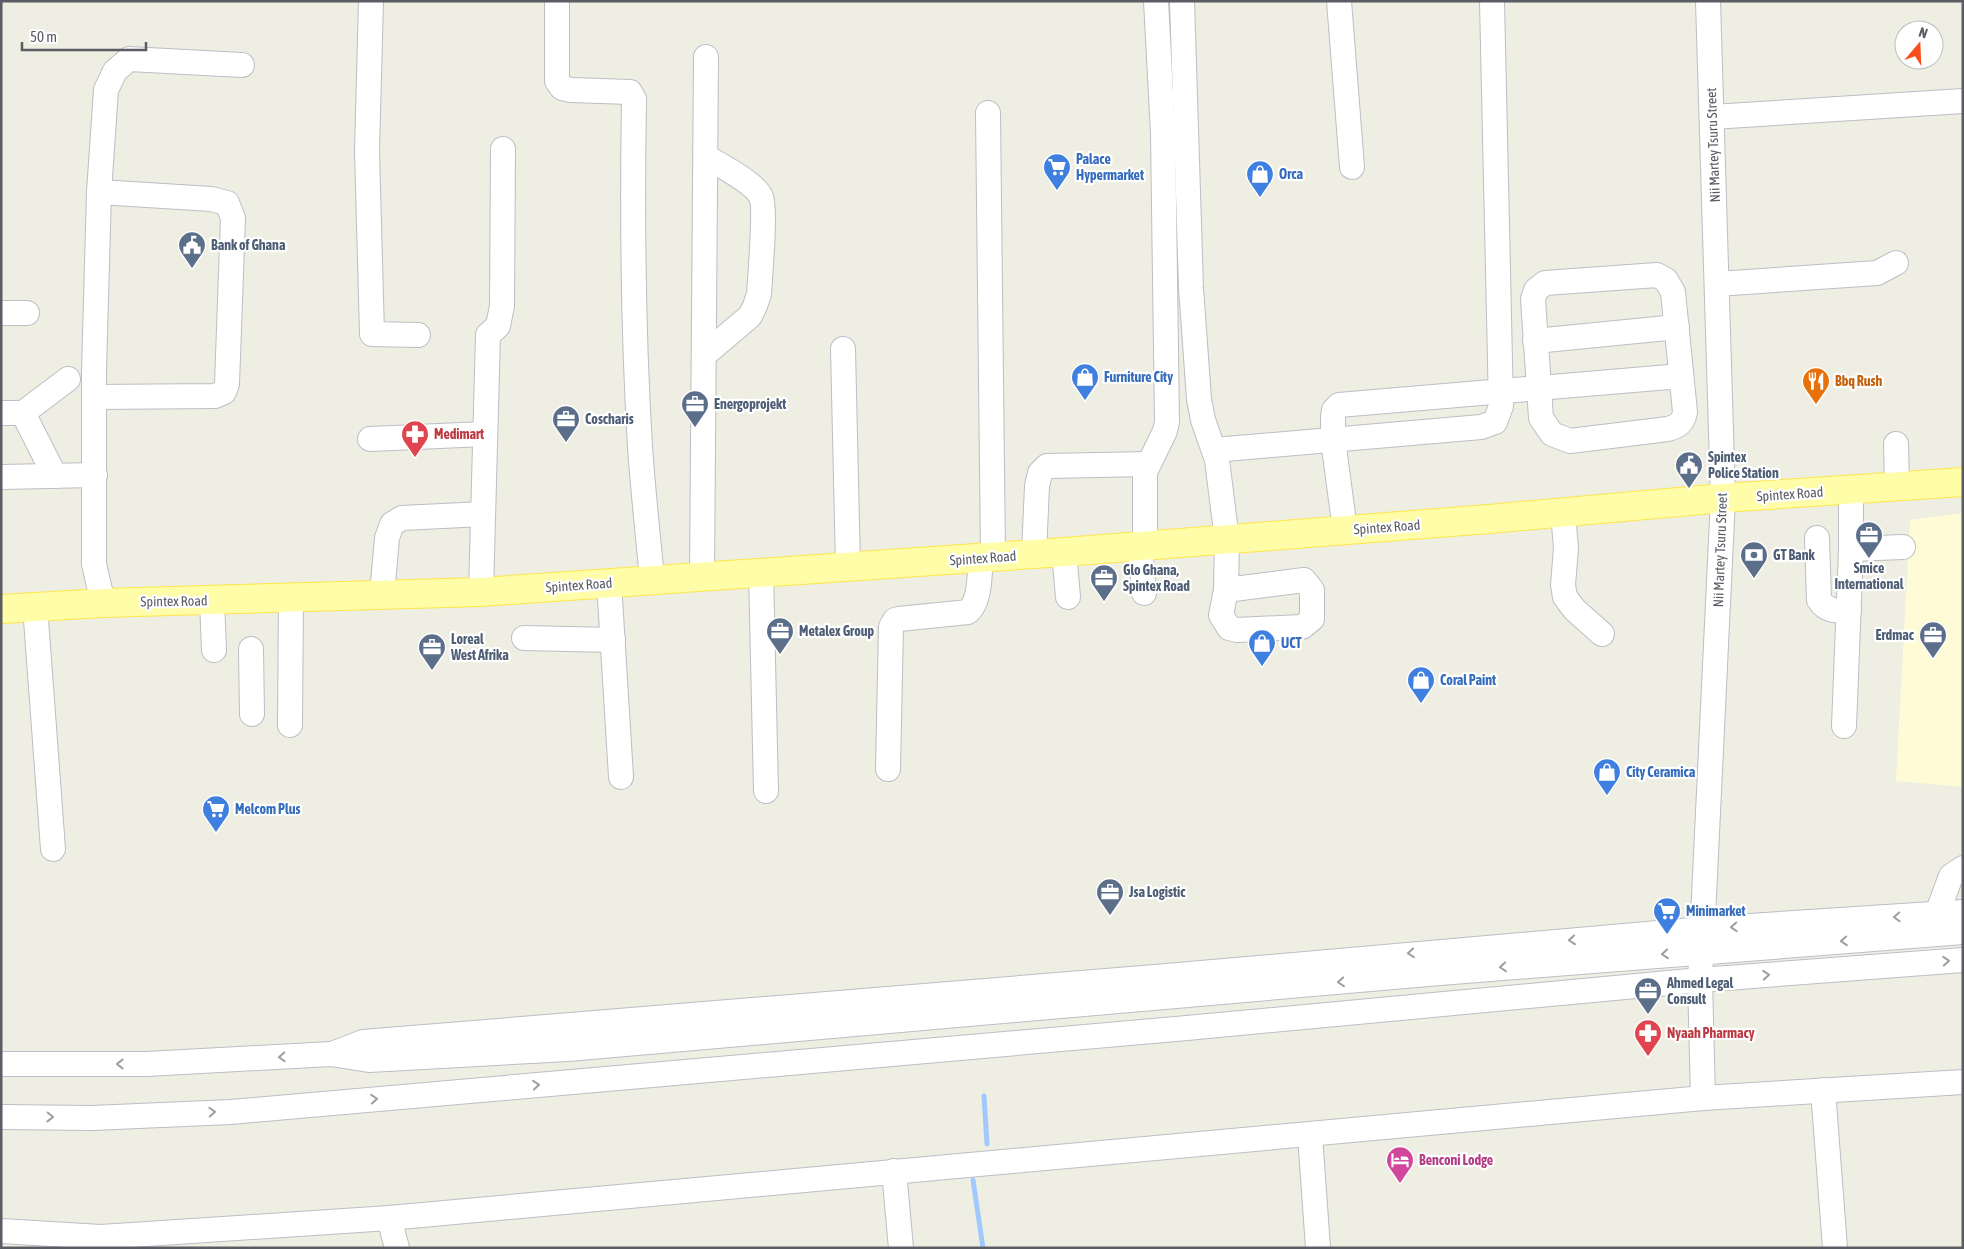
<svg xmlns="http://www.w3.org/2000/svg" width="1964" height="1249" font-family="'Asap Condensed',sans-serif">
<style>
.commercial{fill:#fffbd7}
.lines{fill:none;stroke-linecap:round;stroke-linejoin:round}
.stream{stroke:#a2c9ff;stroke-width:5}
.minor-casing{stroke:#bcbec5;stroke-width:26}
.major-casing{stroke:#fee54b;stroke-width:30}
.minor{stroke:#fff;stroke-width:24}
.major{stroke:#fffda7;stroke-width:28}
.oneway{stroke:#9c9ea2}
.labels{text-anchor:middle;dominant-baseline:central;stroke-width:4.5;stroke-linejoin:round;paint-order:stroke}
.street-label{font-size:14px;fill:#5a5d64;stroke:#fff}
.shop-label{font-size:14px;font-weight:bold;fill:#366cbe;stroke:#fff;text-anchor:start}
.service-label{font-size:14px;font-weight:bold;fill:#4e5e75;stroke:#fff;text-anchor:start}
.food-label{font-size:14px;font-weight:bold;fill:#c56008;stroke:#fff;text-anchor:start}
.health-label{font-size:14px;font-weight:bold;fill:#be3a42;stroke:#fff;text-anchor:start}
.hotel-label{font-size:14px;font-weight:bold;fill:#b23c85;stroke:#fff;text-anchor:start}
</style>
<rect width="100%" height="100%" fill="#efeee2"/>
<polygon class="commercial" points="1963,513 1963,787 1896,781 1910,520"/>
<g class="lines">
<g class="stream">
<polyline points="984,1096 987,1144"/>
<polyline points="973,1180 983,1248"/>
</g>
<g class="minor-casing">
<g id="minor">
<polyline points="371,1 367,151 372,334 418,335"/>
<path d="M557 1V81L562 88 571 90 630 92 634 99C632 215 633 331 640 447 643 491 648 535 652 579"/>
<polyline points="1182,1 1191,288 1199,399 1203,420 1217,460 1227,540 1226,590 1221,615 1229,628 1237,630 1302,627 1312,619 1312,590 1304,580 1226,590"/>
<polyline points="1339,1 1352,167"/>
<polyline points="988,113 993,557"/>
<polyline points="1712,117 1963,101"/>
<path d="M1657 275 1666 280 1673 292 1685 412C1683 423 1678 426 1668 429L1570 441 1552 434 1541 418 1533 299 1536 290 1545 283Z"/>
<polyline points="1717,284 1877,273 1896,263"/>
<polyline points="1,313 27,313"/>
<polyline points="1535,341 1677,327"/>
<polyline points="843,349 848,566"/>
<path d="M704 355 750 316 755 306 759 294C760 278 766 208 761 197 755 183 720 165 706 157"/>
<polyline points="94,397 215,396 224,392 227,384 233,218 227,203 211,199 99,192"/>
<polyline points="1,413 23,413 68,379"/>
<polyline points="23,413 55,476"/>
<polyline points="370,439 485,434"/>
<polyline points="1896,444 1897,487"/>
<polyline points="1214,450 1481,427 1495,422 1501,406 1492,1"/>
<polyline points="1,477 95,475"/>
<polyline points="1563,513 1566,548 1563,585 1565,597 1575,610 1602,634"/>
<polyline points="1345,530 1333,440 1333,417 1334,410 1339,405 1681,376"/>
<path d="M1817 538 1819 600C1826 611 1836 611 1849 611"/>
<polyline points="1140,546 1144,593"/>
<polyline points="1145,546 1145,472 1165,431 1167,422 1163,133 1156,1"/>
<polyline points="1851,549 1903,547"/>
<polyline points="1064,552 1068,597"/>
<polyline points="1034,554 1037,486 1040,473 1047,466 1148,464"/>
<polyline points="761,572 766,791"/>
<polyline points="702,576 706,57"/>
<polyline points="609,582 621,777"/>
<polyline points="481,592 488,335 498,326 502,306 503,149"/>
<polyline points="382,594 387,538 392,524 402,518 483,514"/>
<polyline points="212,600 214,650"/>
<polyline points="103,603 94,564 94,371 99,192 106,90 115,71 129,59 242,65"/>
<polyline points="35,606 53,849"/>
<polyline points="524,638 613,640"/>
<polyline points="251,649 252,714"/>
<polyline points="290,725 291,597"/>
<polyline points="1844,726 1851,549 1851,490"/>
<path d="M888 769 891 627 895 620 899 619 968 612C981 600 979 575 981 558"/>
<polyline points="1937,914 1951,876 1963,868"/>
<polyline points="332,1054 363,1042 1155,977 1703,929 1963,912"/>
<polyline points="1,1064 147,1064 331,1054 369,1060 568,1049 1440,973 1963,932"/>
<polyline points="1823,1090 1835,1248"/>
<polyline points="1703,1098 1700,980 1723,498 1708,1"/>
<polyline points="1,1117 92,1118 231,1112 1187,1028 1700,980 1963,960"/>
<polyline points="1310,1135 1318,1248"/>
<polyline points="894,1171 901,1248"/>
<polyline points="389,1218 397,1248"/>
<polyline points="1,1231 101,1237 389,1218 1703,1098 1963,1082"/>
</g>
</g>
<g class="major-casing">
<polyline id="major" points="1,609 103,603 481,592 1064,552 1489,519 1723,498 1963,482"/>
</g>
<use href="#minor" class="minor"/>
<use href="#major" class="major"/>
</g>
<defs><path id="oneway-chevron" d="M-2-3.5L2.5 0L-2 3.5" fill="none" stroke-width="1.6" stroke-linecap="round" stroke-linejoin="round" transform="scale(1.25)"/></defs>
<g class="oneway">
<use href="#oneway-chevron" transform="translate(1897 917) rotate(177)"/>
<use href="#oneway-chevron" transform="translate(1734 927) rotate(177)"/>
<use href="#oneway-chevron" transform="translate(1572 940) rotate(175)"/>
<use href="#oneway-chevron" transform="translate(1844 941) rotate(176)"/>
<use href="#oneway-chevron" transform="translate(1411 953) rotate(175)"/>
<use href="#oneway-chevron" transform="translate(1665 954) rotate(175)"/>
<use href="#oneway-chevron" transform="translate(1946 961) rotate(-4)"/>
<use href="#oneway-chevron" transform="translate(1503 967) rotate(175)"/>
<use href="#oneway-chevron" transform="translate(1766 975) rotate(-4)"/>
<use href="#oneway-chevron" transform="translate(1341 982) rotate(175)"/>
<use href="#oneway-chevron" transform="translate(282 1057) rotate(177)"/>
<use href="#oneway-chevron" transform="translate(120 1064) rotate(-180)"/>
<use href="#oneway-chevron" transform="translate(536 1085) rotate(-5)"/>
<use href="#oneway-chevron" transform="translate(374 1099) rotate(-5)"/>
<use href="#oneway-chevron" transform="translate(212 1112) rotate(-3)"/>
<use href="#oneway-chevron" transform="translate(50 1117) rotate(1)"/>
</g>
<defs>
<g id="supermarket-pin" transform="scale(1.4375)"><path d="M0 17L-7.5 6A9.5 9.5 0 1 1 7.5 6Z" fill="#3f7fe0" stroke="#fff"/><path d="M-6-5.5h2.5l.6 2H6L4.5 2H-2.5L-4.4-4H-6ZM-1.5 3.2a1.3 1.3 0 1 0 .1 0ZM3 3.2a1.3 1.3 0 1 0 .1 0Z" fill="#fff"/></g>
<g id="shop-pin" transform="scale(1.4375)"><path d="M0 17L-7.5 6A9.5 9.5 0 1 1 7.5 6Z" fill="#3f7fe0" stroke="#fff"/><path d="M-5-2.5h2.3a2.7 3.5 0 0 1 5.4 0H5L5.5 6h-11ZM-1.5-2.5h3a1.5 2.3 0 0 0-3 0Z" fill="#fff"/></g>
<g id="civic-pin" transform="scale(1.4375)"><path d="M0 17L-7.5 6A9.5 9.5 0 1 1 7.5 6Z" fill="#5c6f8a" stroke="#fff"/><path d="M-.6-6.5H3V-4.5H.6V-3L4-1V1h2V6H-6V1h2V-1L-.6-3ZM-1.2 2.5V6h2.4V2.5Z" fill="#fff"/></g>
<g id="restaurant-pin" transform="scale(1.4375)"><path d="M0 17L-7.5 6A9.5 9.5 0 1 1 7.5 6Z" fill="#e8710a" stroke="#fff"/><path d="M-5-6h1v4h1v-4h1v4h1v-4h1v5L-1.5 .5V6h-2V.5L-5-1ZM5-6V6H3V1.5H1.5Q1.5-4 5-6Z" fill="#fff"/></g>
<g id="office-pin" transform="scale(1.4375)"><path d="M0 17L-7.5 6A9.5 9.5 0 1 1 7.5 6Z" fill="#5c6f8a" stroke="#fff"/><path d="M-6-3h4V-5.5h4V-3h4V5H-6ZM-1-4.5V-3h2v-1.5ZM-6 0V1H6V0Z" fill="#fff"/></g>
<g id="pharmacy-pin" transform="scale(1.4375)"><path d="M0 17L-7.5 6A9.5 9.5 0 1 1 7.5 6Z" fill="#e0444e" stroke="#fff"/><path d="M-2-6h4v4h4v4h-4v4h-4v-4h-4v-4h4Z" fill="#fff"/></g>
<g id="bank-pin" transform="scale(1.4375)"><path d="M0 17L-7.5 6A9.5 9.5 0 1 1 7.5 6Z" fill="#5c6f8a" stroke="#fff"/><path d="M-6-4H6V4H-6ZM0-2.3a2.3 2.3 0 1 0 0 4.6a2.3 2.3 0 1 0 0-4.6Z" fill="#fff"/></g>
<g id="hotel-pin" transform="scale(1.4375)"><path d="M0 17L-7.5 6A9.5 9.5 0 1 1 7.5 6Z" fill="#d1479c" stroke="#fff"/><path d="M-6-4.5h1.5V1H6V5H4.5V3h-9V5H-6ZM-4 0a1.8 1.8 0 1 1 3.6 0ZM.5 0V-2.5h3Q6-2.5 6 0Z" fill="#fff"/></g>
</defs>
<g fill-rule="evenodd">
<use href="#supermarket-pin" x="1057" y="167"/>
<use href="#shop-pin" x="1260" y="174"/>
<use href="#civic-pin" x="192" y="245"/>
<use href="#shop-pin" x="1085" y="377"/>
<use href="#restaurant-pin" x="1816" y="381"/>
<use href="#office-pin" x="695" y="404"/>
<use href="#office-pin" x="566" y="419"/>
<use href="#pharmacy-pin" x="415" y="434"/>
<use href="#civic-pin" x="1689" y="465"/>
<use href="#office-pin" x="1869" y="535"/>
<use href="#bank-pin" x="1754" y="555"/>
<use href="#office-pin" x="1104" y="578"/>
<use href="#office-pin" x="780" y="631"/>
<use href="#office-pin" x="1933" y="635"/>
<use href="#shop-pin" x="1262" y="643"/>
<use href="#office-pin" x="432" y="647"/>
<use href="#shop-pin" x="1421" y="680"/>
<use href="#shop-pin" x="1607" y="772"/>
<use href="#supermarket-pin" x="216" y="809"/>
<use href="#office-pin" x="1110" y="892"/>
<use href="#supermarket-pin" x="1667" y="911"/>
<use href="#office-pin" x="1648" y="991"/>
<use href="#pharmacy-pin" x="1648" y="1033"/>
<use href="#hotel-pin" x="1400" y="1160"/>
</g>
<g class="labels">
<g class="street-label">
<text transform="translate(1713 145) rotate(-92)">Nii Martey Tsuru Street</text>
<text transform="translate(1790 494) rotate(-4)">Spintex Road</text>
<text transform="translate(1387 527) rotate(-4)">Spintex Road</text>
<text transform="translate(1720 550) rotate(-88)">Nii Martey Tsuru Street</text>
<text transform="translate(983 558) rotate(-4)">Spintex Road</text>
<text transform="translate(579 585) rotate(-4)">Spintex Road</text>
<text transform="translate(174 601) rotate(-1)">Spintex Road</text>
</g>
<g class="shop-label">
<text x="1076" y="159">Palace<tspan x="1076" dy="16">Hypermarket</tspan></text>
<text x="1279" y="174">Orca</text>
<text x="1104" y="377">Furniture City</text>
<text x="1281" y="643">UCT</text>
<text x="1440" y="680">Coral Paint</text>
<text x="1626" y="772">City Ceramica</text>
<text x="235" y="809">Melcom Plus</text>
<text x="1686" y="911">Minimarket</text>
</g>
<g class="service-label">
<text x="211" y="245">Bank of Ghana</text>
<text x="714" y="404">Energoprojekt</text>
<text x="585" y="419">Coscharis</text>
<text x="1708" y="457">Spintex<tspan x="1708" dy="16">Police Station</tspan></text>
<text x="1773" y="555">GT Bank</text>
<text x="1869" y="568" text-anchor="middle">Smice<tspan x="1869" dy="16">International</tspan></text>
<text x="1123" y="570">Glo Ghana,<tspan x="1123" dy="16">Spintex Road</tspan></text>
<text x="799" y="631">Metalex Group</text>
<text x="1914" y="635" text-anchor="end">Erdmac</text>
<text x="451" y="639">Loreal<tspan x="451" dy="16">West Afrika</tspan></text>
<text x="1129" y="892">Jsa Logistic</text>
<text x="1667" y="983">Ahmed Legal<tspan x="1667" dy="16">Consult</tspan></text>
</g>
<g class="food-label">
<text x="1835" y="381">Bbq Rush</text>
</g>
<g class="health-label">
<text x="434" y="434">Medimart</text>
<text x="1667" y="1033">Nyaah Pharmacy</text>
</g>
<g class="hotel-label">
<text x="1419" y="1160">Benconi Lodge</text>
</g>
</g>
<rect width="1964" height="1249" fill="none" stroke="#5a5d64" stroke-width="5"/>
<g transform="translate(1919 45) rotate(19)"><circle r="24" fill="#ffffff" stroke="#bdbec1"/>
<path d="M0-4L9 19L0 12L-9 19Z" fill="#f94d1e"/>
<text y="-8" font-size="14" font-weight="bold" text-anchor="middle" fill="#5a5d64">N</text>
</g>
<path d="M22 42v8h124v-8" fill="none" stroke="#5a5d64" stroke-width="2.5"/>
<text x="30" y="42" font-size="15" fill="#5a5d64" stroke="#ffffff" stroke-width="4" paint-order="stroke">50 m</text>
</svg>
